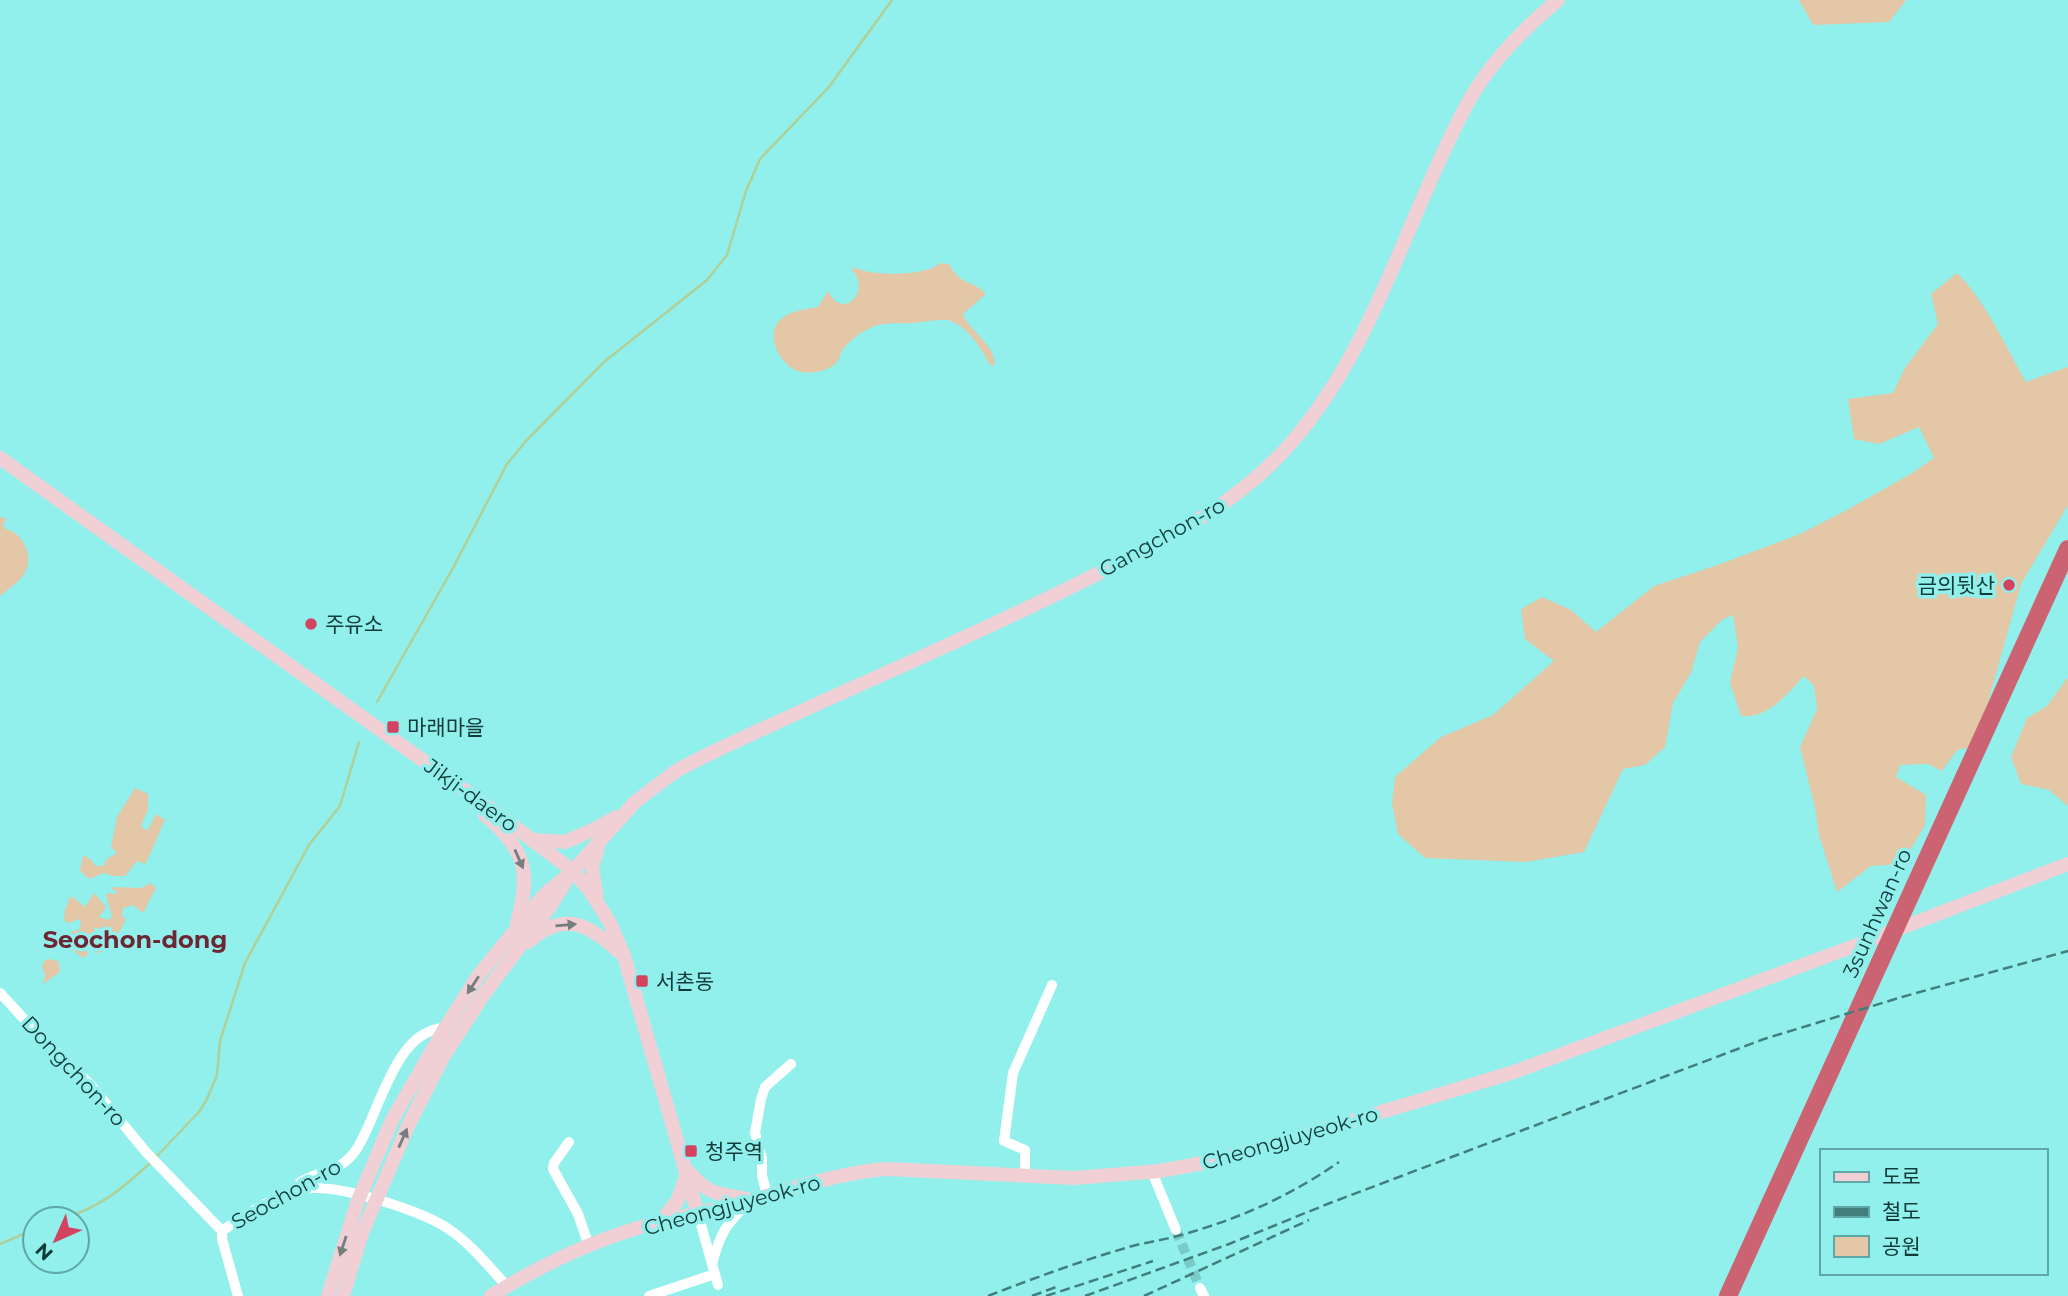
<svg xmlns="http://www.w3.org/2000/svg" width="2068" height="1296" font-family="Montserrat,'Noto Sans KR',sans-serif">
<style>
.green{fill:#e3c7a6}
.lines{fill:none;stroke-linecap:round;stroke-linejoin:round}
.stream{stroke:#afd097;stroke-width:2.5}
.street-tunnel{stroke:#78cbc8;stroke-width:10;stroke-dasharray:10 5;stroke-linecap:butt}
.street{stroke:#fff;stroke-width:10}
.secondary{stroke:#f0d0d5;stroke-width:14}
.highway{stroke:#cc6372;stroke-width:18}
.rail{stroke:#417e7c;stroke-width:2.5;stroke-dasharray:10 5;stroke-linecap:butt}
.oneway{fill:#767e80}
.poi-dot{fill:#d34360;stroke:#91efec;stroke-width:2.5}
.labels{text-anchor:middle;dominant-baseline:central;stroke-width:7;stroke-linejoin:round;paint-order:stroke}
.street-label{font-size:21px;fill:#123b3a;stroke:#91efec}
.poi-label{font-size:21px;fill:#123b3a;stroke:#91efec;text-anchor:start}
.quarter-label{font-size:24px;font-weight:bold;fill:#6d2733;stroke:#91efec}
</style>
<rect width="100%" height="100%" fill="#91efec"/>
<g class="green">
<polygon points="1799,0 1906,0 1889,22 1813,25"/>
<path d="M940 263 949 264C960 286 974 280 986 294L963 314C969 332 998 346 994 366L990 365C982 349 966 324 947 320 937 319 925 322 915 323 899 324 882 321 868 329 858 334 850 341 843 349 840 354 840 359 836 363 829 371 811 374 801 372 782 368 764 337 779 321 788 311 806 309 818 307L828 291C843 322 872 290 852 270L854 267C870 277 929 276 940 263Z"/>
<path d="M1957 273C1987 303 2005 346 2026 382L2068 367V505L2021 584 1982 724 1970 747 1957 750 1942 771 1928 764 1900 765 1896 777 1926 795 1925 825 1902 864 1871 866 1837 892 1819 835 1815 808 1800 747 1817 709 1814 686 1804 676C1786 695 1768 719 1741 716L1730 683 1738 647 1733 615 1723 619 1700 642 1691 673 1673 703 1665 747 1645 765 1623 769 1584 852 1526 862 1425 858 1398 834 1392 804 1395 777 1441 737 1493 715 1554 661 1525 639 1521 609 1542 597 1571 610 1596 632 1654 586 1718 565 1800 534 1845 511 1909 475 1934 458 1919 427 1879 444 1854 439 1848 399 1893 393 1905 368 1938 324 1931 294Z"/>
<path d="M0 517 7 519 3 524 5 529C23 532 34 556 25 573 19 582 8 589 0 596Z"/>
<polygon points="2068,677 2068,806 2049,790 2021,784 2011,757 2027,718 2047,706"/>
<path d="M135 788 148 794V809L141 826 147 831 156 814 165 820C158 835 153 849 145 864L137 861 125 876H113L104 873 89 879 80 871 83 855 90 859 96 866H103L107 859 117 853 111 847 117 817Z"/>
<polygon points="151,883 156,888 143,913 133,905 123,908 122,917 126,919 117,937 105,929 94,928 95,936 105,941 107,945 102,952 96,953 88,940 84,941 88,954 83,958 65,944 72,931 79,930 81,924 80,919 68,923 64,920 65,910 70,897 73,897 85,907 94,893 106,907 99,917 109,920 112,916 106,895 108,893 117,894 117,892 112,889 113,887 141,888"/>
<polygon points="50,959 58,961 60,972 43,984 45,976 42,967 45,960"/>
</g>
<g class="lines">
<g class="stream">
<polyline points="377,702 453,568 507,464 526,441 604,362 707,280 727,255 746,191 760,159 829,87 892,0"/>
<polyline points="155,1158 199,1112 207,1099 217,1075 220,1041 245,963 309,845 340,806 359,742"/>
<path d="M62 1219C100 1207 121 1190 150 1163"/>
<polyline points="0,1244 35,1229"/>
</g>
<polyline class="street-tunnel" points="1176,1230 1200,1288"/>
<g class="street">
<polyline points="0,993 36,1032 89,1083 146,1152 222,1231"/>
<polyline points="569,1142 554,1163 553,1169 578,1214 589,1246"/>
<polyline points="1152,1172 1176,1230"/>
<polyline points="1025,1176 1025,1150 1004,1141 1013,1073 1052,985"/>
<path d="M300 1190V1182C321 1170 341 1172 356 1150 379 1116 394 1029 445 1028"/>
<polyline points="767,1196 762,1175 762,1159 755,1133 761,1099 765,1087 791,1064"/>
<polyline points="698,1214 718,1285"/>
<path d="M222 1231C243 1215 285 1189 313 1188 346 1187 423 1211 450 1230 472 1245 489 1267 507 1286"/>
<polyline points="222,1231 222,1239 238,1296"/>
<path d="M712 1264C720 1234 726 1223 749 1203"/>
<polyline points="1200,1288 1204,1296"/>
<polyline points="649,1296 715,1274"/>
</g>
<g class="secondary">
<polyline points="0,458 495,812 573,871 590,891 610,923 624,956 698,1214"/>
<path d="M485 815C526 849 531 873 517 923"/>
<polyline points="534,840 565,842 595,829 616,817"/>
<polyline points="597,900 592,866 598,848"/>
<path d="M528 942C564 910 589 924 619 952"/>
<path d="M689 1172C710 1196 718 1193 747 1199"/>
<polyline points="661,1221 678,1200 686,1176"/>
<path d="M328 1296 357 1203 392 1120 445 1028 478 976 544 895 573 871 635 802 676 771C718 748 761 730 804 710 903 665 1003 622 1099 573 1170 537 1238 504 1291 443 1376 345 1406 218 1466 106 1488 65 1523 29 1558 0"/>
<polyline points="343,1296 362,1233 409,1124 443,1057 484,994 551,905 566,881"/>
<path d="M491 1296C544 1263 602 1236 663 1221 693 1214 722 1208 752 1200 797 1188 841 1172 888 1169L1074 1178 1160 1171 1203 1163 1265 1147 1511 1073 1849 948 2068 864"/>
</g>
<polyline class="highway" points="1728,1296 2068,549"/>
<g class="rail">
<path d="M988 1296C1034 1278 1081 1261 1129 1247 1146 1242 1164 1240 1181 1235 1239 1219 1290 1196 1339 1162"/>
<polyline points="1032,1296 1056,1287"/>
<polyline points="1046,1296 1153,1261"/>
<polyline points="1085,1296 1229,1244 1330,1203 1764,1039 1902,997 2068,951"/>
<polyline points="1144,1296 1309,1220"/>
</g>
</g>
<defs><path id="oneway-solid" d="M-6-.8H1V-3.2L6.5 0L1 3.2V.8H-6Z" transform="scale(1.75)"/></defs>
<g class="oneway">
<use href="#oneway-solid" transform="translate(519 859) rotate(66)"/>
<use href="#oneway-solid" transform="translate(566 925) rotate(-5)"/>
<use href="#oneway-solid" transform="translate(473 985) rotate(123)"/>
<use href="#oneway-solid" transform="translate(403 1138) rotate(-66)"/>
<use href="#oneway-solid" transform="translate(343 1246) rotate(108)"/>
</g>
<g class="poi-dot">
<circle cx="2009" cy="585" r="7"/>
<circle cx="311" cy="624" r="7"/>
<rect x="386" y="720" width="14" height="14" rx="3.5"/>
<rect x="635" y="974" width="14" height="14" rx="3.5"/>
<rect x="684" y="1144" width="14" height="14" rx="3.5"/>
</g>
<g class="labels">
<g class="street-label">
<text transform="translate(1162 537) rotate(-29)">Gangchon-ro</text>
<text transform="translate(471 795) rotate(36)">Jikji-daero</text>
<text transform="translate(1877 913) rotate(-66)">3sunhwan-ro</text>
<text transform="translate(74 1071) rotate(47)">Dongchon-ro</text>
<text transform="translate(1290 1138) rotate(-16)">Cheongjuyeok-ro</text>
<text transform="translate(286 1194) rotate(-29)">Seochon-ro</text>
<text transform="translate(732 1205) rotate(-15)">Cheongjuyeok-ro</text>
</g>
<g class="poi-label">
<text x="1995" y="585" text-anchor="end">금의뒷산</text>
<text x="325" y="624">주유소</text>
<text x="407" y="727">마래마을</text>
<text x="656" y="981">서촌동</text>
<text x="705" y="1151">청주역</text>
</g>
<g class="quarter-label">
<text x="135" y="939">Seochon-dong</text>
</g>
</g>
<rect x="1820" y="1149" width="228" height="126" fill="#91efec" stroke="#5ea7a5" stroke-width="2"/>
<rect x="1834" y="1172" width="35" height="10" fill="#f0d0d5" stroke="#5ea7a5" stroke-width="2"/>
<text x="1882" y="1184" font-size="21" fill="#123b3a">도로</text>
<rect x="1834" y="1207" width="35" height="10" fill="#417e7c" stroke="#5ea7a5" stroke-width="2"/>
<text x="1882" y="1219" font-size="21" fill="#123b3a">철도</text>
<rect x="1834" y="1236" width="35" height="21" fill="#e3c7a6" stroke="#5ea7a5" stroke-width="2"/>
<text x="1882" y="1254" font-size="21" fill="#123b3a">공원</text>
<g transform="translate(56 1240) rotate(225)"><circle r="33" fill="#91efec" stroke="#5ea7a5" stroke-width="2"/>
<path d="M0-5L12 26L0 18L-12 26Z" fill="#d34360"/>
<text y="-10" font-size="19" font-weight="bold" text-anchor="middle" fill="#123b3a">N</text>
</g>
</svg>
